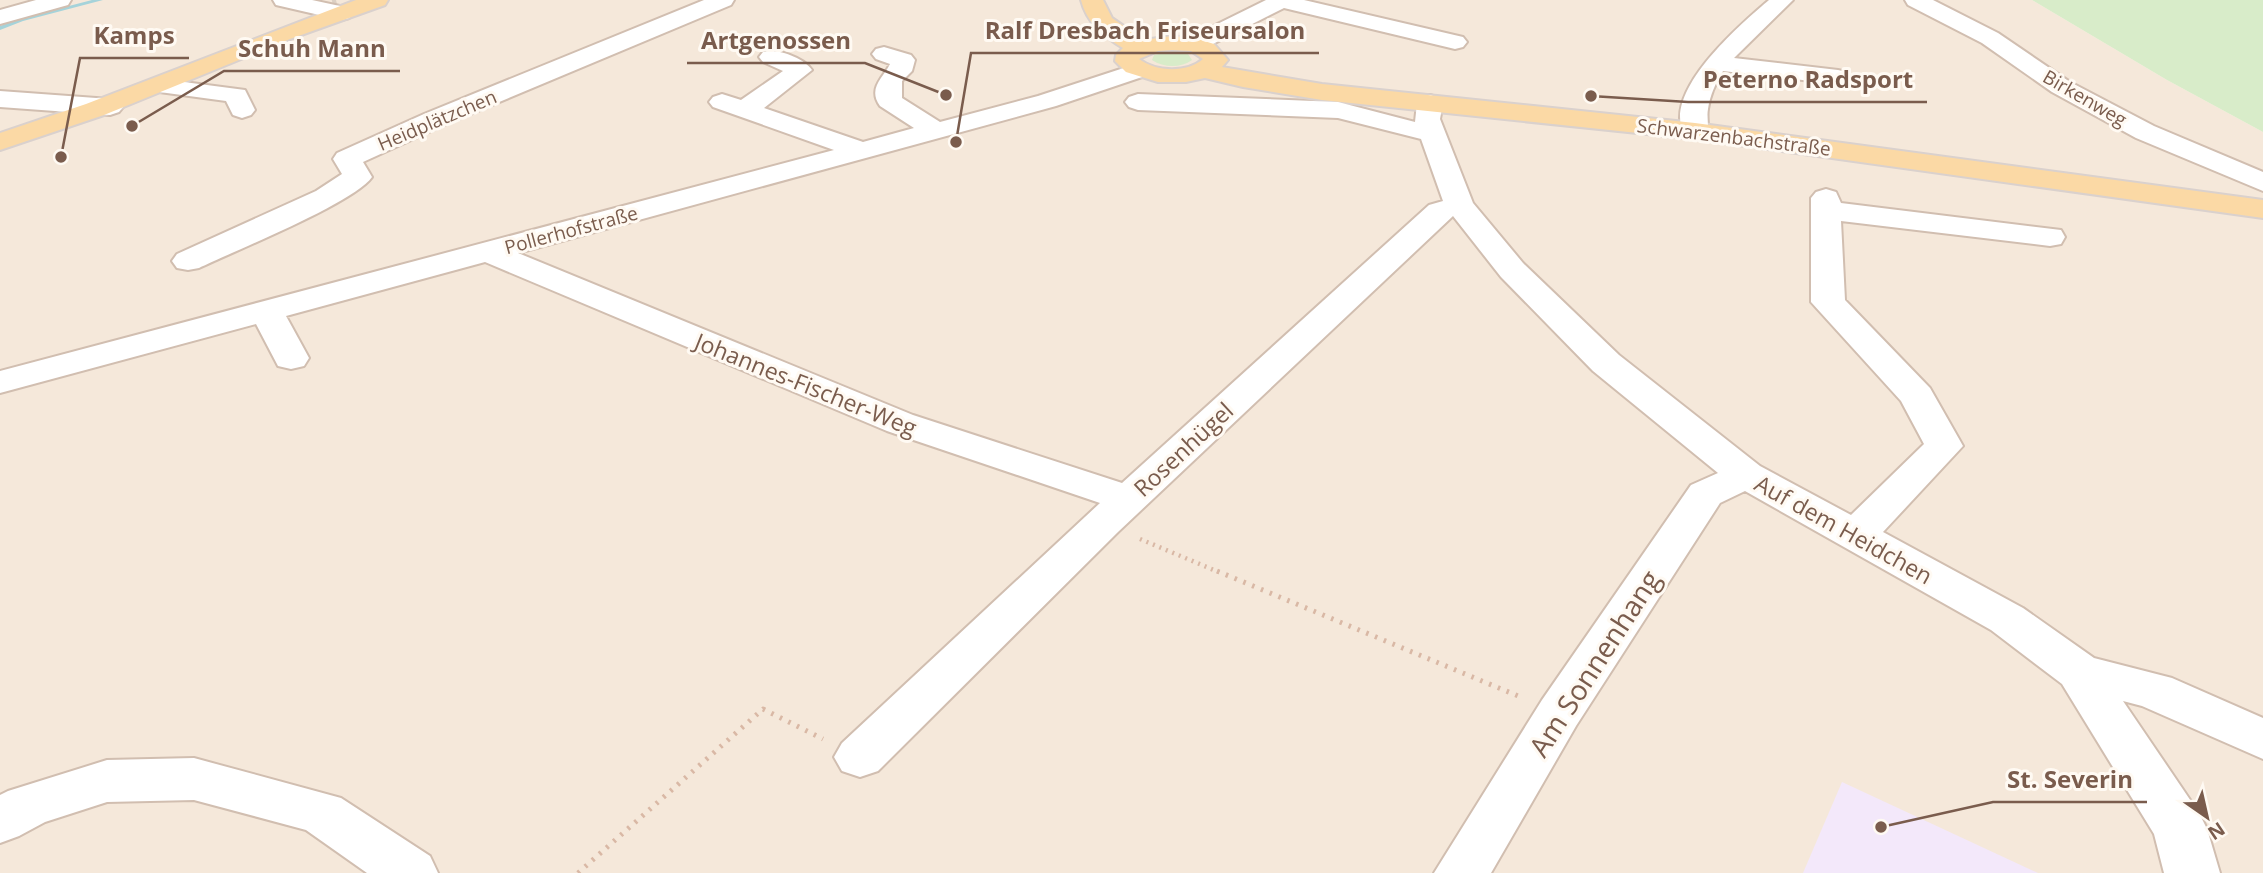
<svg xmlns="http://www.w3.org/2000/svg" width="2263" height="873" font-family="'Open Sans',sans-serif">
<style>
.residential{fill:#f5e8da}
.education{fill:#f3e8fa}
.green{fill:#d8ecc9}
.lines{fill:none;stroke-linecap:round;stroke-linejoin:round}
.stream{fill:#a5d3da;fill-rule:evenodd}
.minor-tunnel{stroke:#dcd0c4;stroke-width:24;stroke-dasharray:24 12;stroke-linecap:butt}
.minor-casing{stroke:#d1beb0;stroke-width:4}
.major-casing{stroke:#dad1cd;stroke-width:4}
.path-far1{stroke:#d9b8a5;stroke-width:4.5;stroke-dasharray:2 5;stroke-linecap:butt}
.path{stroke:#d9b8a5;stroke-width:5;stroke-dasharray:2.5 7;stroke-linecap:butt}
.minor{fill:#fff;fill-rule:evenodd}
.major{fill:#fbd9a5;fill-rule:evenodd}
.labels{text-anchor:middle;dominant-baseline:central;stroke-width:6;stroke-linejoin:round;paint-order:stroke}
.far-street-label{font-size:19px;fill:#7a5c4d;stroke:#fffaf3}
.street-label{font-size:23px;fill:#7a5c4d;stroke:#fffaf3}
.near-street-label{font-size:28px;fill:#7a5c4d;stroke:#fffaf3}
.leader{fill:none;stroke:#7a5c4d;stroke-width:2.5}
.callout-dot{fill:#7a5c4d;stroke:#fffaf3;stroke-width:2.5}
.callout-label{font-size:24px;text-anchor:middle;font-weight:bold;fill:#7a5c4d;stroke:#fffaf3;stroke-width:6;stroke-linejoin:round;paint-order:stroke}
</style>
<rect width="100%" height="100%" fill="#fdf6ec"/>
<polygon class="residential" points="0,0 2032,0 2167,80 2263,132 2263,873 0,873"/>
<polygon class="education" points="1842,782 2038,873 1803,873"/>
<g class="green">
<polygon points="2032,0 2263,0 2263,132 2167,80"/>
<path d="M1175 51 1188 54 1192 60C1181 68 1164 68 1152 60L1154 55Z"/>
</g>
<g class="lines">
<polygon class="stream" points="92,0 103,0 23,21 0,30 0,26 19,19"/>
<polyline class="minor-tunnel" points="332,1 336,0"/>
<g class="minor-casing">
<g id="minor">
<polygon points="36,0 71,0 68,5 0,24 0,10"/>
<polygon points="273,0 312,0 349,8 352,13 349,18 341,20 276,5"/>
<path d="M704 0H734L731 5 442 126 363 162 372 177C354 203 234 251 199 268L188 270 177 268 172 261 177 254 316 191 342 174 333 159 337 153 424 114Z"/>
<polygon points="1266,0 1304,0 1463,37 1467,42 1463,47 1455,49 1284,8 1201,50 1185,50 1181,45 1185,40"/>
<path d="M1769 0H1793L1734 58 1838 70 1847 72 1850 77 1847 82 1838 84 1723 71C1716 82 1710 95 1708 109 1706 119 1711 128 1704 137L1695 139 1686 137C1657 95 1742 23 1769 0Z"/>
<polygon points="1905,0 1933,0 1998,33 2070,82 2154,126 2263,172 2263,191 2136,138 2052,92 1982,43 1908,5"/>
<path d="M884 47 911 55 915 60 912 71 902 81V98L940 122 1038 96 1139 63 1148 65 1151 70 1148 75 1056 106 518 253 913 415 1122 483 1429 205 1443 201 1421 139 1338 118 1138 110 1129 107 1125 102 1129 97 1138 94 1338 102 1415 122 1417 103 1421 98 1430 95 1439 98 1443 103 1440 119 1473 203 1523 263 1619 355 1760 466 1851 515 1924 444 1901 401 1811 302V198L1816 192 1826 189 1836 192 1841 203 2061 230 2065 237 2061 244 2050 246 1841 221 1845 300 1930 388 1963 446 1883 532 2023 608 2094 658 2172 678 2263 718V759L2142 706 2123 701 2199 813 2207 829 2220 873H2164L2154 834 2062 684 1991 630 1745 491 1720 503 1576 726 1491 873H1434L1542 700 1691 485 1718 473 1593 371 1501 277 1453 216 1118 532 878 771 860 777 842 771 834 757 842 743 1100 503 887 431 485 262 286 316 309 358 304 366 291 369 278 366 256 324 0 393V371L834 150 713 107 709 102 713 97 722 94 741 100 783 71 763 62 759 57 763 52C777 48 804 58 812 70L764 108 863 142 914 128 880 106C867 88 884 77 890 64L876 59 872 54 876 49Z"/>
<polygon points="161,79 245,90 255,110 251,115 242,118 233,115 226,101 152,91 149,86 152,81"/>
<polygon points="0,91 110,99 119,102 123,107 119,112 110,115 0,107"/>
<polygon points="194,758 341,798 430,856 438,873 367,873 306,830 194,800 107,802 45,822 19,836 0,843 0,795 8,791 107,760"/>
</g>
</g>
<g class="major-casing">
<g id="major">
<polygon points="356,0 388,0 385,5 290,39 104,115 0,150 0,133 86,104"/>
<path d="M1081 0H1103L1112 18 1144 40 1172 36 1198 39 1214 44 1228 60 1222 67 1322 84 1695 123 2263 200V218L1695 139 1322 100 1243 87 1205 78 1186 82H1158L1126 72 1115 61 1116 55 1123 48C1103 36 1087 23 1081 0ZM1172 50 1191 51 1203 59C1187 73 1156 72 1139 59L1158 51Z"/>
</g>
</g>
<polyline class="path-far1" points="1140,539 1221,573"/>
<g class="path">
<polyline points="1217,571 1523,698"/>
<polyline points="578,873 763,709 823,739"/>
</g>
<use href="#minor" class="minor"/>
<use href="#major" class="major"/>
</g>
<g class="labels">
<g class="far-street-label">
<text transform="translate(2085 98) rotate(30)">Birkenweg</text>
<text transform="translate(437 120) rotate(-23)">Heidplätzchen</text>
<text transform="translate(1734 137) rotate(7)">Schwarzenbachstraße</text>
<text transform="translate(571 230) rotate(-15)">Pollerhofstraße</text>
</g>
<g class="street-label">
<text transform="translate(806 384) rotate(22)">Johannes-Fischer-Weg</text>
<text transform="translate(1183 449) rotate(-43)">Rosenhügel</text>
<text transform="translate(1844 529) rotate(29)">Auf dem Heidchen</text>
</g>
<g class="near-street-label">
<text transform="translate(1594 663) rotate(-57)">Am Sonnenhang</text>
</g>
</g>
<path class="leader" d="M956 142L971 53H1319M61 157L80 58H189M946 95L865 63H687M132 126L224 71H400M1591 96L1688 102H1927M1881 827L1993 802H2147"/>
<g class="callout-dot">
<circle cx="956" cy="142" r="7"/>
<circle cx="61" cy="157" r="7"/>
<circle cx="946" cy="95" r="7"/>
<circle cx="132" cy="126" r="7"/>
<circle cx="1591" cy="96" r="7"/>
<circle cx="1881" cy="827" r="7"/>
</g>
<g class="callout-label">
<text x="1145" y="39">Ralf Dresbach Friseursalon</text>
<text x="134" y="44">Kamps</text>
<text x="776" y="49">Artgenossen</text>
<text x="312" y="57">Schuh Mann</text>
<text x="1808" y="88">Peterno Radsport</text>
<text x="2070" y="788">St. Severin</text>
</g>
<g transform="translate(2207 817) rotate(146)" stroke="#fffaf3" stroke-width="5" paint-order="stroke">
<path d="M0-5L12 26L0 18L-12 26Z" fill="#7a5c4d"/>
<text y="-10" font-size="19" font-weight="bold" text-anchor="middle" fill="#7a5c4d">N</text>
</g>
</svg>
